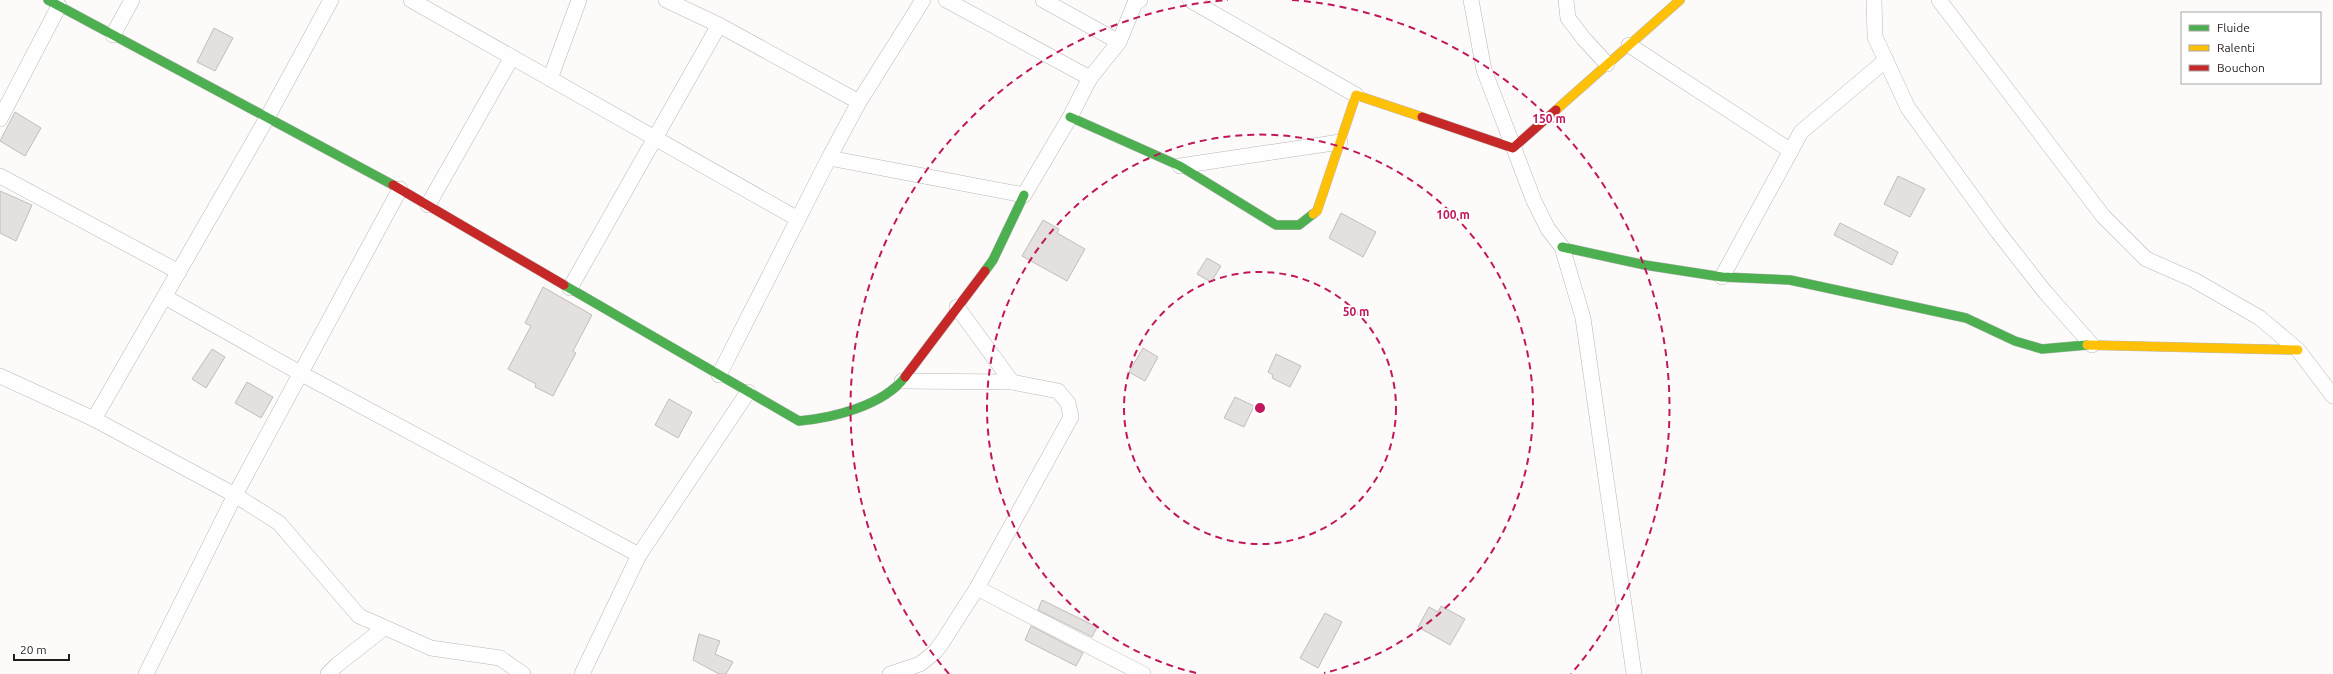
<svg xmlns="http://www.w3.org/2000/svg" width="2333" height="674" font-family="Ubuntu,sans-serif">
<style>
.building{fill:#e3e0de;stroke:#c0bdbb}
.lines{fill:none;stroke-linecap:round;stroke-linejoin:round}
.street-casing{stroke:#bab7b6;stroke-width:16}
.fast-casing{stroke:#bab7b6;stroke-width:10}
.slow-casing{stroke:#bab7b6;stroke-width:10}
.jam-casing{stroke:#bab7b6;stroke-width:10}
.street{stroke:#fffefe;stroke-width:15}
.fast{stroke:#4caf50;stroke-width:9}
.slow{stroke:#ffc107;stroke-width:9}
.jam{stroke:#c62828;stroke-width:9}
.ring{fill:none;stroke:#c2185b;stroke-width:2;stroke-dasharray:7 5}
.centre{fill:#c2185b;stroke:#fff;stroke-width:2}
.ring-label{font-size:12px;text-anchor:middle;font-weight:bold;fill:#c2185b;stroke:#fff;stroke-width:4;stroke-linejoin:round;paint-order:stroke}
</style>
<rect width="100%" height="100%" fill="#fcfbfa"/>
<g class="building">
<polygon points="214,28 233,38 215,71 197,62"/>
<polygon points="15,112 41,128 25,156 0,141"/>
<polygon points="1898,176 1925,189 1910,217 1884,204"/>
<polygon points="0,191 32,205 16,241 0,233"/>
<polygon points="1341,213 1376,232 1363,257 1329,238"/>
<polygon points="1043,220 1059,229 1057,233 1085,249 1067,281 1022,256"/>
<polygon points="1840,223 1898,252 1892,265 1834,235"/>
<polygon points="1207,258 1221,266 1211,282 1197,274"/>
<polygon points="543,287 592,315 573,351 576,353 553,396 535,387 536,384 508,369 531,326 525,323"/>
<polygon points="1143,348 1158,357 1145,381 1129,372"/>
<polygon points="212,349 225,357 206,388 192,379"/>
<polygon points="1276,354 1301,366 1290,387 1272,378 1273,375 1268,372"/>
<polygon points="247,382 273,397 261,418 235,403"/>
<polygon points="1235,397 1254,406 1244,427 1224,418"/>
<polygon points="669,399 692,412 678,438 655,425"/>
<polygon points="1042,600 1097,627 1092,637 1038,610"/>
<polygon points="1441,606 1465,619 1450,645 1418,627 1429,607 1438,612"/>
<polygon points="1325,613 1342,622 1318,668 1300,658"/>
<polygon points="1031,626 1083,653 1076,666 1025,640"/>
<polygon points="699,634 720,641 715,654 733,662 726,674 719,674 693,660"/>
</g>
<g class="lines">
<g class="street-casing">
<g id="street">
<polyline points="411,0 798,219"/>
<polyline points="666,0 719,25 859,102"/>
<polyline points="946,0 1090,78"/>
<polyline points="1043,0 1119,42"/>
<polyline points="1190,0 1356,95"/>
<polyline points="1471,0 1484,70 1534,201 1548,229 1562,247 1583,318 1634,674"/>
<polyline points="1566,0 1568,18 1584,39 1607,64"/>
<polyline points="1874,0 1875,37 1908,108 1998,232 2045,292 2092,345"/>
<polyline points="1939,0 2103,216 2146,259 2194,280 2260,318 2298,350 2333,396"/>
<polyline points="113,35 132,0"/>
<polyline points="1629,45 1791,151"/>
<polyline points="550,79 579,0"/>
<polyline points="0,119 59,6"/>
<polyline points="829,158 1024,195 1070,117 1090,78 1119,42 1135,3 1140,0"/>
<polyline points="1180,166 1340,142"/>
<polyline points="0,176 179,272"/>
<polyline points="428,205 512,57"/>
<polyline points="1722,277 1801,132 1886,60"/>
<polyline points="570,288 719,25"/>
<polyline points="165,297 300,373 639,555"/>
<polyline points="957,307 1012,382"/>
<polyline points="719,375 829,158 859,102 923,0"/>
<polyline points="0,376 94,419 235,495 279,523 359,616 431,648 500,658 523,674"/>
<polyline points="94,419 267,118 331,0"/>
<polyline points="977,588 1143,674"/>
<polyline points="146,674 235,495 400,189"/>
<polyline points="328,674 337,665 384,628"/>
<polyline points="582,674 639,555 748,392"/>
<polyline points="890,674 920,664 935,652 943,641 977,588 1071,417 1068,403 1058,391 1012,382 902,381"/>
</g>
</g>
<g class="fast-casing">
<g id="fast">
<polyline points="48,0 393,185"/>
<polyline points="1070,117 1180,166 1276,225 1299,225 1313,214"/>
<polyline points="1562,247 1645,265 1722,277 1790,280 1966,318 2015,341 2042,349 2087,345"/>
<polyline points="985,271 993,260 1024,195"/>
<path d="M564 285 799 421C832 418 883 406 905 377"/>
</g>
</g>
<g class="slow-casing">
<g id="slow">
<polyline points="1556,110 1680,0"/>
<polyline points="1313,214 1317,211 1356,95 1422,117"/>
<polyline points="2087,345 2298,350"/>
</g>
</g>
<g class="jam-casing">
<g id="jam">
<polyline points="1422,117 1513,148 1556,110"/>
<polyline points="393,185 564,285"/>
<polyline points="905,377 985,271"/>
</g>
</g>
<use href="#street" class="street"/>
<use href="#fast" class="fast"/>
<use href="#slow" class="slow"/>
<use href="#jam" class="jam"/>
</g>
<g class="ring">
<circle cx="1260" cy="408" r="136"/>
<path d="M1196 673A273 273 0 1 1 1324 673"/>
<path d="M949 674A409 409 0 0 1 1228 0M1292 0A409 409 0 0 1 1571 674"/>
</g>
<circle cx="1260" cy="408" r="6" class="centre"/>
<g class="ring-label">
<text x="1549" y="123">150 m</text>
<text x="1453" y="219">100 m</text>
<text x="1356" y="316">50 m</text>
</g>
<rect x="2181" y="12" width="140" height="72" fill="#ffffff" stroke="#a7a5a4"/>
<rect x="2189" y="25" width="20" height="6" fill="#4caf50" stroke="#a7a5a4"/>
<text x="2217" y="32" font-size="12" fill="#231e1c">Fluide</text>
<rect x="2189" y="45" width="20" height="6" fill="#ffc107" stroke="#a7a5a4"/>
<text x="2217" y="52" font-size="12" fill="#231e1c">Ralenti</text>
<rect x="2189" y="65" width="20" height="6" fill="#c62828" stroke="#a7a5a4"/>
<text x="2217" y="72" font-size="12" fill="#231e1c">Bouchon</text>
<path d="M14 654v6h55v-6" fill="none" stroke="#231e1c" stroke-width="2"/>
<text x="20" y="654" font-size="12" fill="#231e1c" stroke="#ffffff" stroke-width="3" paint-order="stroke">20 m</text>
</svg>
